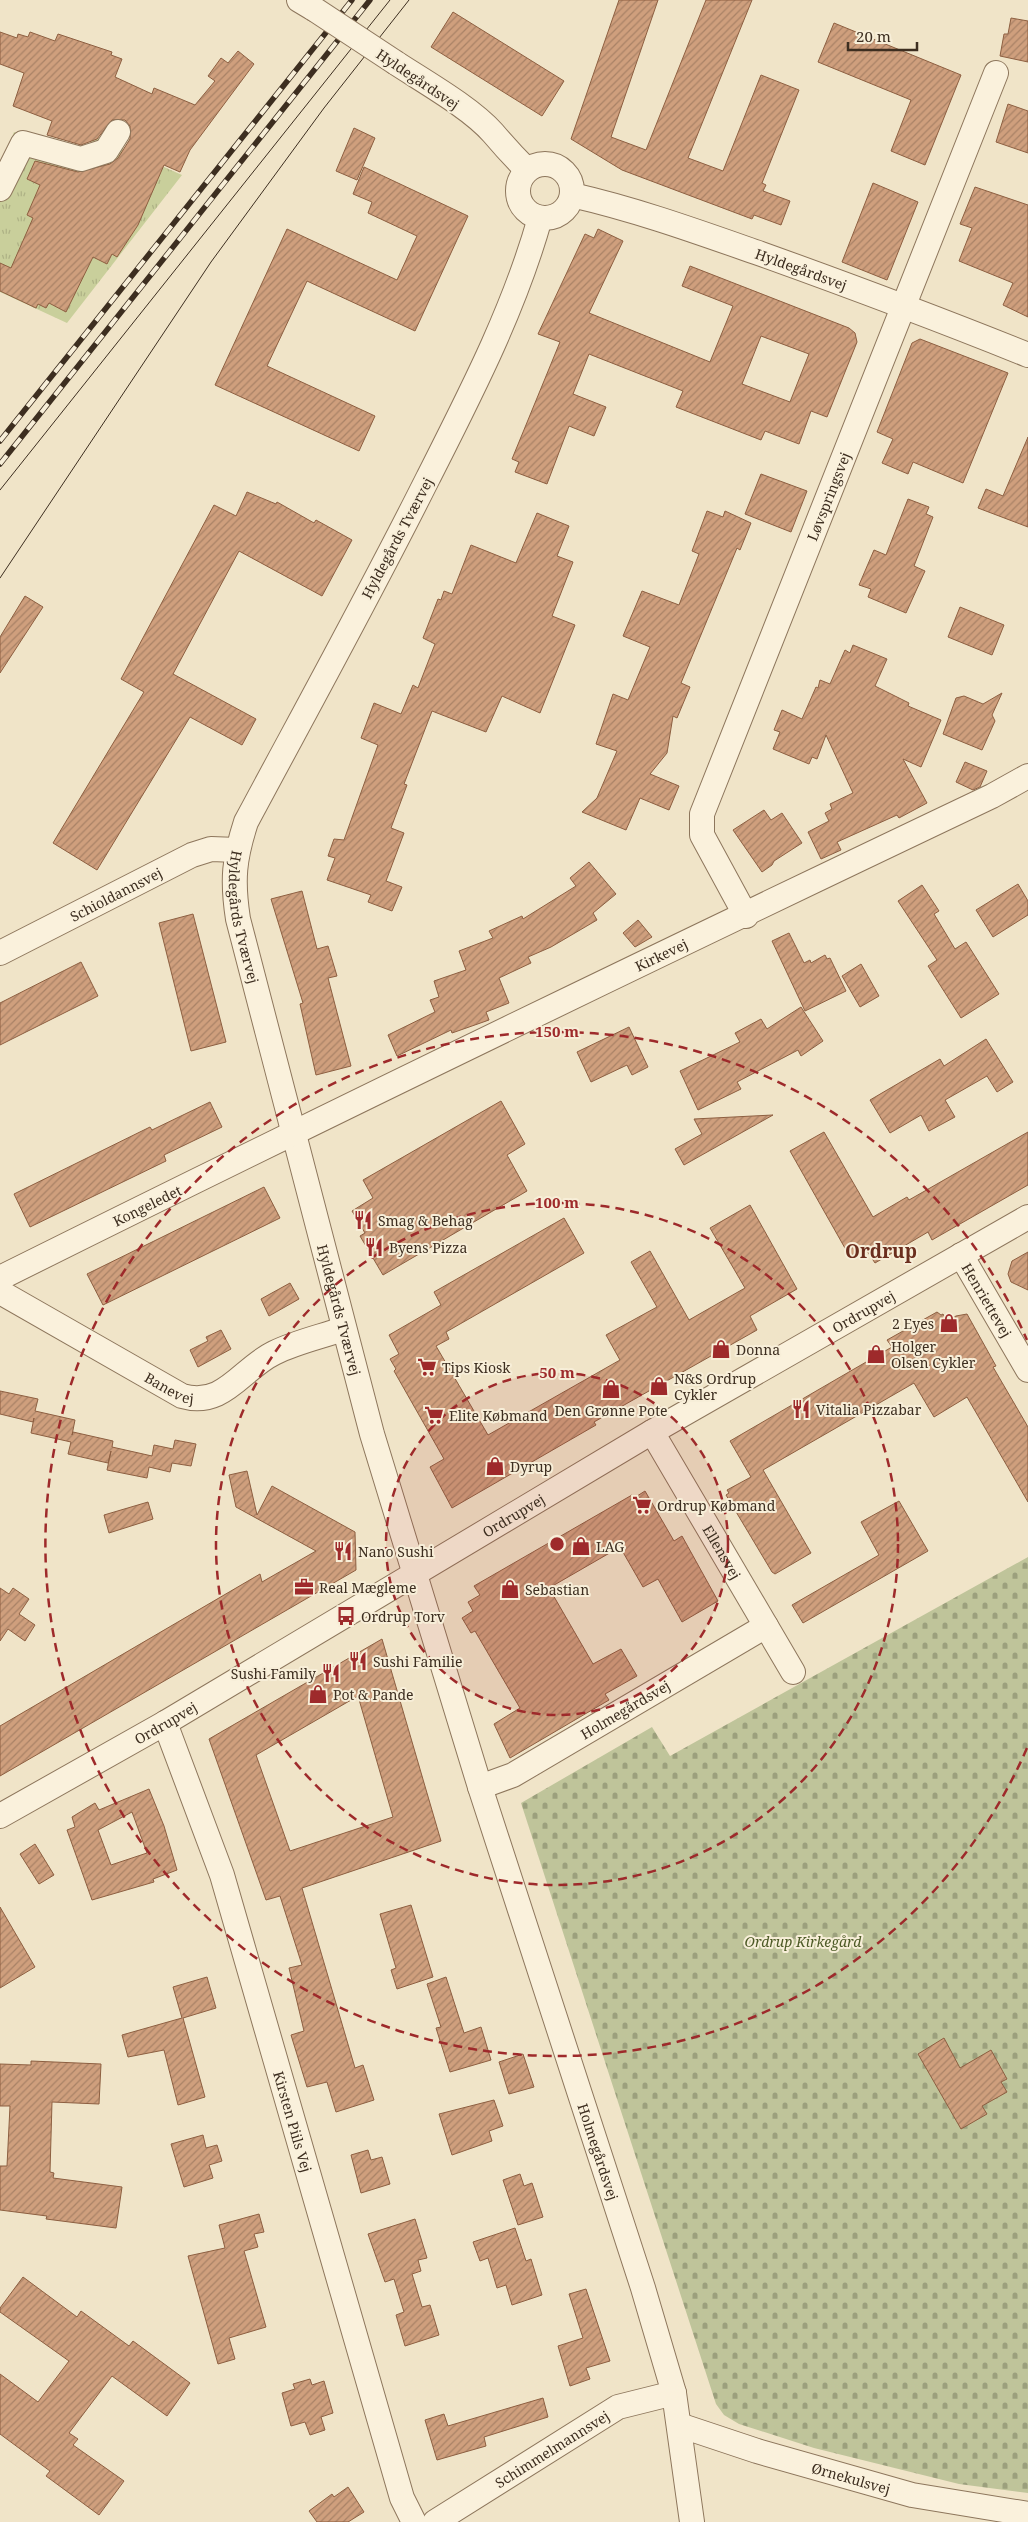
<svg xmlns="http://www.w3.org/2000/svg" width="1028" height="2522" font-family="'Noto Serif',serif">
  <style>
    .grass { fill: url(#grass-tufts) }
    .cemetery { fill: url(#cemetery-stones) }
    .building { fill: url(#building-hatch); stroke: #8d5f41; fill-rule: evenodd }
    .lines { fill: none; stroke-linecap: round; stroke-linejoin: round }
    .minor-casing { stroke: #8d765c; stroke-width: 26 }
    .minor { stroke: #faf1dc; stroke-width: 24 }
    .tram { stroke: #3d2e20; stroke-width: 1 }
    .rail-casing { stroke: #3d2e20; stroke-width: 5.5 }
    .rail { stroke: #f7eed8; stroke-width: 4; stroke-dasharray: 11; stroke-linecap: butt }
    .minor-bridge-casing { stroke: #8d765c; stroke-width: 26; stroke-linecap: butt }
    .minor-bridge { stroke: #faf1dc; stroke-width: 24 }
    .ring { fill: none; stroke: #9e2a2b; stroke-width: 2.5; stroke-dasharray: 9 6 }
    .labels { text-anchor: middle; dominant-baseline: central; stroke-width: 4; stroke-linejoin: round; paint-order: stroke }
    .street-label { font-size: 14px; fill: #3d2e20; stroke: #f7eed8 }
    .poi-label { font-size: 14px; fill: #3d2e20; stroke: #f7eed8; text-anchor: start }
    .park-label { font-size: 14px; font-style: italic; fill: #4d5a26; stroke: #f7eed8 }
    .district-label { font-size: 19px; font-weight: bold; fill: #6b2e1e; stroke: #f7eed8 }
    .centre { fill: #9e2a2b; stroke: #f7eed8; stroke-width: 2.5 }
    .ring-label { font-size: 15px; text-anchor: middle; font-weight: bold; fill: #9e2a2b; stroke: #f7eed8; stroke-width: 4; stroke-linejoin: round; paint-order: stroke }
  </style>
  <defs>
    <pattern id="grass-tufts" width="24" height="20" patternUnits="userSpaceOnUse" patternTransform="scale(1.25)"><rect width="24" height="20" fill="#c9cf9b"/><path d="M3 7l-1-3M5 7V3M7 7l1-3M15 17l-1-3M17 17v-4M19 17l1-3" fill="none" stroke="#aeb285"/></pattern>
    <pattern id="cemetery-stones" width="16" height="16" patternUnits="userSpaceOnUse" patternTransform="scale(1.25)"><rect width="16" height="16" fill="#bfc49a"/><path d="M2 7V4a2 2 0 0 1 4 0v3zM10 15v-3a2 2 0 0 1 4 0v3z" fill="#9ca07d"/></pattern>
    <pattern id="building-hatch" width="6" height="6" patternUnits="userSpaceOnUse" patternTransform="scale(1.25)"><rect width="6" height="6" fill="#cf9f7d"/><path d="M-1 1l2-2M0 6l6-6M5 7l2-2" fill="none" stroke="#a98266"/></pattern>
  </defs>
  <rect width="100%" height="100%" fill="#f0e4c8"/>
  <!-- grass -->
  <polygon class="grass" points="14,132 84,157 94,136 182,175 67,323 0,292 0,166"/>
  <!-- cemetery -->
  <polygon class="cemetery" points="1028,1557 1028,2493 959,2484 814,2448 739,2424 724,2415 716,2404 521,1803 652,1727 670,1756"/>
  <!-- building -->
  <g class="building">
    <polygon points="619,0 658,0 611,137 646,150 706,0 752,0 688,158 723,171 761,75 799,90 762,183 766,185 763,191 790,201 781,225 754,215 752,219 622,170 571,139"/>
    <polygon points="453,12 564,81 542,116 431,47"/>
    <polygon points="1011,18 1028,21 1028,62 1000,56 1004,34 1008,34"/>
    <polygon points="834,23 961,75 925,165 891,151 911,100 818,62"/>
    <polygon points="0,32 17,38 18,34 28,37 30,32 55,41 58,34 112,52 111,55 122,59 115,77 152,94 154,88 195,105 215,81 208,76 221,58 228,63 238,51 254,64 190,150 180,172 164,165 138,225 117,257 112,254 107,264 93,257 66,312 49,303 46,308 38,304 36,308 0,291 0,263 11,268 33,218 27,215 40,185 27,179 35,161 78,172 110,164 118,158 130,139 130,126 125,120 112,120 97,139 81,145 47,135 52,121 13,106 24,73 0,64"/>
    <polygon points="1008,104 1028,111 1028,153 996,142"/>
    <polygon points="354,128 375,138 357,180 336,171"/>
    <polygon points="364,167 468,216 415,331 307,281 267,366 375,416 359,451 215,385 287,229 397,280 417,236 368,213 372,202 353,194"/>
    <polygon points="873,183 918,202 887,280 842,262"/>
    <polygon points="975,187 1028,205 1028,317 1003,305 1013,283 959,261 972,228 960,224"/>
    <path d="M598 229 623 241 589 313 710 362 733 306 682 286 690 266 849 328 855 333 857 342 827 417 811 411 799 444 765 431 761 440 676 407 683 391 589 354 573 394 606 407 594 436 569 426 547 484 515 472 519 462 512 459 560 342 538 334 585 234 594 238ZM761 336 809 354 790 402 742 384Z"/>
    <polygon points="920,339 1008,373 963,483 913,462 908,474 882,463 893,439 877,432 912,343"/>
    <polygon points="1028,437 1028,527 978,508 986,489 1003,496"/>
    <polygon points="761,474 807,491 791,532 745,514"/>
    <polygon points="247,492 276,504 277,502 314,523 316,520 352,540 322,596 239,551 173,674 256,719 242,745 190,717 97,870 53,843 144,692 121,679 214,505 236,516"/>
    <polygon points="908,499 929,507 926,514 933,517 914,566 925,571 906,613 868,597 871,589 859,585 874,550 886,555"/>
    <polygon points="707,511 723,517 725,511 751,523 740,550 737,548 681,683 690,687 677,718 673,716 667,753 650,774 679,786 669,810 640,798 626,830 582,812 597,798 617,751 596,744 613,694 628,700 650,647 623,636 642,591 679,605 699,554 692,551"/>
    <polygon points="537,513 569,526 557,556 573,562 552,616 575,625 540,713 502,696 486,732 432,711 404,784 407,785 391,828 404,833 386,881 402,887 392,911 368,902 371,895 327,880 335,858 328,856 334,839 344,840 378,745 361,738 374,703 401,714 413,685 418,688 435,644 423,638 438,599 441,600 444,591 452,594 471,545 516,563"/>
    <polygon points="25,596 43,607 0,673 0,637"/>
    <polygon points="960,607 1004,625 992,655 948,637"/>
    <polygon points="853,645 887,659 875,686 909,703 908,706 941,720 921,767 903,759 927,803 899,818 897,815 837,842 841,850 821,859 808,832 829,821 825,813 832,809 830,804 853,793 826,735 817,759 812,757 809,764 773,749 780,732 774,730 782,710 802,719 816,687 818,688 820,680 830,684 845,650 850,653"/>
    <polygon points="1002,693 992,715 995,721 982,750 943,734 956,698 964,696 983,704"/>
    <polygon points="965,762 987,771 980,787 973,790 956,782"/>
    <polygon points="764,810 771,820 782,813 802,843 774,861 772,865 762,872 733,830"/>
    <polygon points="589,862 616,894 593,913 597,920 551,947 528,957 531,963 499,978 509,1003 486,1012 489,1020 452,1033 451,1030 397,1056 388,1035 435,1012 430,1000 439,997 434,981 466,970 459,951 493,938 489,931 522,916 523,919 576,886 570,878"/>
    <polygon points="1018,884 1028,901 1028,915 993,937 976,910"/>
    <polygon points="922,885 939,911 934,914 955,949 966,942 999,994 961,1018 928,966 937,960 898,901"/>
    <polygon points="302,891 317,949 328,946 337,976 328,978 351,1066 316,1075 300,1004 303,1003 271,899"/>
    <polygon points="193,914 226,1042 191,1051 159,923"/>
    <polygon points="638,920 652,937 635,947 623,933"/>
    <polygon points="789,933 804,963 810,960 811,963 825,955 827,959 830,958 846,991 805,1011 772,941"/>
    <polygon points="81,962 98,996 0,1045 0,1003"/>
    <polygon points="861,964 879,996 860,1007 842,976"/>
    <polygon points="801,1007 823,1041 801,1056 798,1050 737,1082 741,1089 698,1110 680,1071 740,1042 735,1033 761,1019 767,1029"/>
    <polygon points="629,1027 648,1067 632,1075 627,1065 591,1082 577,1052"/>
    <polygon points="986,1039 1013,1082 997,1092 987,1076 945,1100 955,1117 929,1131 921,1115 890,1133 870,1100 940,1059 944,1066"/>
    <polygon points="501,1101 525,1144 507,1155 527,1191 383,1275 360,1236 365,1233 352,1211 373,1198 363,1180"/>
    <polygon points="210,1102 222,1127 164,1155 166,1161 30,1227 14,1194 150,1127 152,1130"/>
    <polygon points="773,1115 684,1165 675,1149 702,1134 694,1119"/>
    <polygon points="824,1132 873,1217 907,1197 909,1200 1028,1132 1028,1185 932,1240 928,1232 875,1263 865,1248 850,1257 790,1151"/>
    <polygon points="264,1187 280,1218 103,1305 87,1274"/>
    <polygon points="750,1205 797,1289 750,1316 757,1330 594,1422 596,1425 452,1508 430,1467 444,1459 394,1371 396,1369 390,1359 399,1354 389,1335 441,1305 434,1292 564,1218 584,1253 446,1332 449,1339 436,1346 488,1435 620,1360 606,1335 657,1307 631,1262 650,1251 689,1320 745,1288 710,1228"/>
    <polygon points="1028,1252 1028,1290 1011,1282 1008,1274 1012,1261"/>
    <polygon points="290,1283 299,1299 269,1316 261,1299"/>
    <polygon points="937,1312 941,1315 943,1314 947,1321 956,1316 967,1314 996,1366 993,1367 1028,1427 1028,1502 967,1397 934,1417 914,1383 763,1470 811,1553 775,1574 772,1572 726,1495 729,1493 727,1490 751,1477 730,1441 892,1347 887,1340"/>
    <polygon points="221,1330 231,1349 198,1367 190,1350 208,1341 206,1337"/>
    <polygon points="0,1391 38,1399 35,1411 75,1420 72,1435 73,1432 113,1441 112,1447 152,1456 154,1445 173,1449 175,1440 196,1444 191,1466 172,1463 170,1472 149,1467 147,1478 107,1470 111,1451 108,1463 68,1454 71,1442 31,1433 34,1418 33,1422 0,1414"/>
    <polygon points="247,1471 257,1515 272,1486 355,1532 356,1570 0,1776 0,1726 260,1574 262,1582 316,1551 236,1507 229,1475"/>
    <polygon points="645,1491 674,1541 682,1536 718,1601 682,1622 658,1579 643,1587 620,1547 549,1588 593,1664 621,1649 637,1676 605,1694 609,1700 510,1758 494,1724 520,1708 475,1631 471,1633 462,1618 473,1611 468,1602 480,1595 474,1586 632,1495 634,1498"/>
    <polygon points="899,1501 928,1551 803,1623 792,1605 879,1555 861,1522"/>
    <polygon points="148,1502 153,1519 109,1533 104,1515"/>
    <polygon points="0,1588 9,1594 13,1588 29,1599 19,1614 35,1625 25,1641 8,1629 0,1641"/>
    <path d="M382 1639 441 1841 302 1888 355 2068 363 2065 374 2100 336 2112 327 2082 307 2087 291 2035 304 2031 289 1968 302 1965 280 1896 266 1900 209 1739ZM358 1696 393 1817 290 1851 256 1755Z"/>
    <path d="M149 1789 164 1826 177 1870 153 1879 154 1882 92 1900 67 1830 75 1827 72 1817 95 1803 99 1810ZM132 1812 147 1853 111 1865 98 1830Z"/>
    <polygon points="35,1844 54,1875 39,1884 20,1854"/>
    <polygon points="411,1905 433,1977 397,1989 391,1970 396,1968 380,1914"/>
    <polygon points="0,1907 35,1967 0,1988"/>
    <polygon points="207,1977 216,2008 183,2018 205,2097 178,2105 164,2050 128,2057 122,2035 182,2018 173,1987"/>
    <polygon points="446,1977 464,2033 481,2027 491,2060 450,2072 436,2028 441,2027 427,1984"/>
    <polygon points="944,2038 960,2068 991,2050 1007,2079 1001,2082 1007,2092 982,2106 987,2114 961,2129 918,2054"/>
    <polygon points="523,2054 534,2087 509,2094 499,2062"/>
    <polygon points="31,2061 101,2064 99,2104 52,2102 50,2172 54,2173 53,2178 122,2187 116,2228 46,2219 47,2216 0,2210 0,2166 7,2166 10,2106 0,2106 0,2064 31,2065"/>
    <polygon points="494,2100 503,2126 489,2131 492,2141 452,2155 439,2114"/>
    <polygon points="203,2135 206,2148 217,2145 222,2161 209,2165 213,2178 184,2187 171,2144"/>
    <polygon points="368,2150 371,2160 382,2157 390,2184 361,2193 351,2155"/>
    <polygon points="520,2174 524,2186 532,2183 543,2217 518,2225 503,2180"/>
    <polygon points="259,2214 264,2232 254,2234 258,2247 244,2251 266,2327 229,2338 235,2359 218,2364 188,2256 225,2248 219,2225"/>
    <polygon points="415,2219 427,2258 418,2260 421,2271 412,2274 422,2307 430,2305 439,2335 405,2346 396,2315 404,2312 394,2279 385,2282 368,2234"/>
    <polygon points="515,2228 526,2261 531,2259 542,2295 512,2305 506,2285 497,2288 488,2258 480,2261 473,2242"/>
    <polygon points="23,2277 77,2317 81,2311 129,2346 133,2341 190,2383 167,2416 112,2376 69,2433 78,2439 73,2445 124,2481 99,2515 46,2476 50,2471 0,2434 0,2374 38,2402 69,2361 0,2312 0,2308"/>
    <polygon points="586,2289 610,2361 586,2368 590,2379 570,2386 558,2346 583,2338 569,2294"/>
    <polygon points="310,2379 312,2385 324,2381 333,2413 321,2417 325,2430 310,2435 305,2422 291,2426 282,2393 295,2389 293,2384"/>
    <polygon points="543,2398 548,2417 484,2437 486,2446 437,2460 425,2420 444,2414 448,2426"/>
    <polygon points="348,2487 364,2512 348,2522 317,2522 309,2511 332,2494 334,2497"/>
  </g>
  <g class="lines">
    <!-- minor casing -->
    <g class="minor-casing">
      <g id="minor">
        <polyline points="299,0 314,9"/>
        <path d="M396 63C425 82 471 108 493 133 504 146 515 158 527 170"/>
        <circle cx="545" cy="191" r="27"/>
        <polyline points="0,189 23,143 81,159 106,151 118,132"/>
        <path id="s1" d="M572 195C638 210 701 233 764 255 853 287 941 320 1028 355"/>
        <path id="s2" d="M540 218C514 310 471 393 428 478 370 594 307 708 246 822 234 859 232 880 238 919L372 1434 480 1787 643 2288 674 2393 692 2522"/>
        <path id="s3" d="M746 916 702 835V814L996 73"/>
        <path id="s4" d="M0 953 192 855 211 849 237 850"/>
        <path id="s5" d="M961 1255 1028 1370"/>
        <path id="s6" d="M0 1278C329 1114 660 954 992 796L1028 776"/>
        <path id="s7" d="M0 1292 182 1396C224 1408 241 1369 274 1353 296 1342 320 1337 343 1329"/>
        <path id="s8" d="M652 1432 793 1672"/>
        <path id="s9" d="M165 1723 222 1875 402 2498 414 2522"/>
        <path id="s10" d="M480 1787 513 1775 766 1626"/>
        <path id="s11" d="M0 1816 165 1723 652 1432 1028 1217"/>
        <path id="s12" d="M679 2425 757 2451 912 2495 1028 2514"/>
        <path id="s13" d="M435 2522 618 2407 674 2393"/>
      </g>
    </g>
    <!-- minor -->
    <use href="#minor" class="minor"/>
    <!-- tram -->
    <g class="tram">
      <polyline points="0,490 390,0"/>
      <polyline points="0,578 211,262 324,108 409,0"/>
    </g>
    <!-- rail casing -->
    <g class="rail-casing">
      <g id="rail">
        <polyline points="0,441 352,0"/>
        <polyline points="0,464 370,0"/>
      </g>
    </g>
    <!-- rail -->
    <use href="#rail" class="rail"/>
    <!-- minor-bridge casing -->
    <g class="minor-bridge-casing">
      <polyline id="minor-bridge" points="314,9 396,63"/>
    </g>
    <!-- minor-bridge -->
    <use href="#minor-bridge" class="minor-bridge"/>
  </g>
  <!-- distance rings -->
  <circle cx="557" cy="1544" r="171" fill="#9e2a2b" fill-opacity=".12"/>
  <g class="ring">
    <circle cx="557" cy="1544" r="171"/>
    <circle cx="557" cy="1544" r="341"/>
    <path d="M1027 1748A512 512 0 1 1 1027 1340"/>
  </g>
  <!-- icons -->
  <defs>
    <g id="restaurant-bare" transform="scale(1.5)"><path d="M-5-6h1v4h1v-4h1v4h1v-4h1v5L-1.5 .5V6h-2V.5L-5-1ZM5-6V6H3V1.5H1.5Q1.5-4 5-6Z" fill="#9e2a2b" stroke="#f7eed8" stroke-width="2.5" paint-order="stroke"/></g>
    <g id="shop-bare" transform="scale(1.5)"><path d="M-5-2.5h2.3a2.7 3.5 0 0 1 5.4 0H5L5.5 6h-11ZM-1.5-2.5h3a1.5 2.3 0 0 0-3 0Z" fill="#9e2a2b" stroke="#f7eed8" stroke-width="2.5" paint-order="stroke"/></g>
    <g id="supermarket-bare" transform="scale(1.5)"><path d="M-6-5.5h2.5l.6 2H6L4.5 2H-2.5L-4.4-4H-6ZM-1.5 3.2a1.3 1.3 0 1 0 .1 0ZM3 3.2a1.3 1.3 0 1 0 .1 0Z" fill="#9e2a2b" stroke="#f7eed8" stroke-width="2.5" paint-order="stroke"/></g>
    <g id="office-bare" transform="scale(1.5)"><path d="M-6-3h4V-5.5h4V-3h4V5H-6ZM-1-4.5V-3h2v-1.5ZM-6 0V1H6V0Z" fill="#9e2a2b" stroke="#f7eed8" stroke-width="2.5" paint-order="stroke"/></g>
    <g id="bus-bare" transform="scale(1.5)"><path d="M-5-6H5V4H4V6H2V4H-2V6H-4V4H-5ZM-3.5-4V0h7V-4ZM-3.5 1.2v1.5H-2V1.2ZM2 1.2v1.5H3.5V1.2Z" fill="#9e2a2b" stroke="#f7eed8" stroke-width="2.5" paint-order="stroke"/></g>
  </defs>
  <g fill-rule="evenodd">
    <use href="#restaurant-bare" x="363" y="1220"/>
    <use href="#restaurant-bare" x="374" y="1247"/>
    <use href="#shop-bare" x="949" y="1323"/>
    <use href="#shop-bare" x="721" y="1349"/>
    <use href="#shop-bare" x="876" y="1354"/>
    <use href="#supermarket-bare" x="427" y="1367"/>
    <use href="#shop-bare" x="659" y="1386"/>
    <use href="#shop-bare" x="611" y="1389"/>
    <use href="#restaurant-bare" x="801" y="1409"/>
    <use href="#supermarket-bare" x="434" y="1415"/>
    <use href="#shop-bare" x="495" y="1466"/>
    <use href="#supermarket-bare" x="642" y="1505"/>
    <use href="#shop-bare" x="581" y="1546"/>
    <use href="#restaurant-bare" x="343" y="1551"/>
    <use href="#office-bare" x="304" y="1587"/>
    <use href="#shop-bare" x="510" y="1589"/>
    <use href="#bus-bare" x="346" y="1616"/>
    <use href="#restaurant-bare" x="358" y="1661"/>
    <use href="#restaurant-bare" x="331" y="1673"/>
    <use href="#shop-bare" x="318" y="1694"/>
  </g>
  <g class="labels">
    <!-- street labels -->
    <g class="street-label">
      <text transform="translate(418 79) rotate(34)">Hyldegårdsvej</text>
      <text stroke="none"><textPath href="#s1" startOffset="241">Hyldegårdsvej</textPath></text>
      <text stroke="none"><textPath href="#s3" startOffset="455">Løvspringsvej</textPath></text>
      <text transform="translate(397 538) rotate(-62)">Hyldegårds Tværvej</text>
      <text stroke="none"><textPath href="#s4" startOffset="130">Schioldannsvej</textPath></text>
      <text stroke="none"><textPath href="#s2" startOffset="770">Hyldegårds Tværvej</textPath></text>
      <text stroke="none"><textPath href="#s6" startOffset="736">Kirkevej</textPath></text>
      <text stroke="none"><textPath href="#s6" startOffset="164">Kongeledet</textPath></text>
      <text stroke="none"><textPath href="#s5" startOffset="52">Henriettevej</textPath></text>
      <text stroke="none"><textPath href="#s2" startOffset="1175">Hyldegårds Tværvej</textPath></text>
      <text stroke="none"><textPath href="#s11" startOffset="1000">Ordrupvej</textPath></text>
      <text stroke="none"><textPath href="#s7" startOffset="195">Banevej</textPath></text>
      <text stroke="none"><textPath href="#s11" startOffset="595">Ordrupvej</textPath></text>
      <text stroke="none"><textPath href="#s8" startOffset="139">Ellensvej</textPath></text>
      <text stroke="none"><textPath href="#s10" startOffset="165">Holmegårdsvej</textPath></text>
      <text stroke="none"><textPath href="#s11" startOffset="190">Ordrupvej</textPath></text>
      <text stroke="none"><textPath href="#s9" startOffset="419">Kirsten Piils Vej</textPath></text>
      <text stroke="none"><textPath href="#s2" startOffset="2056">Holmegårdsvej</textPath></text>
      <text stroke="none"><textPath href="#s13" startOffset="138">Schimmelmannsvej</textPath></text>
      <text stroke="none"><textPath href="#s12" startOffset="180">Ørnekulsvej</textPath></text>
    </g>
    <!-- poi labels -->
    <g class="poi-label">
      <text x="378" y="1220">Smag &amp; Behag</text>
      <text x="389" y="1247">Byens Pizza</text>
      <text x="934" y="1323" text-anchor="end">2 Eyes</text>
      <text x="891" y="1346">Holger<tspan x="891" dy="16">Olsen Cykler</tspan></text>
      <text x="736" y="1349">Donna</text>
      <text x="442" y="1367">Tips Kiosk</text>
      <text x="674" y="1378">N&amp;S Ordrup<tspan x="674" dy="16">Cykler</tspan></text>
      <text x="816" y="1409">Vitalia Pizzabar</text>
      <text x="611" y="1410" text-anchor="middle">Den Grønne Pote</text>
      <text x="449" y="1415">Elite Købmand</text>
      <text x="510" y="1466">Dyrup</text>
      <text x="657" y="1505">Ordrup Købmand</text>
      <text x="596" y="1546">LAG</text>
      <text x="358" y="1551">Nano Sushi</text>
      <text x="319" y="1587">Real Mægleme</text>
      <text x="525" y="1589">Sebastian</text>
      <text x="361" y="1616">Ordrup Torv</text>
      <text x="373" y="1661">Sushi Familie</text>
      <text x="316" y="1673" text-anchor="end">Sushi Family</text>
      <text x="333" y="1694">Pot &amp; Pande</text>
    </g>
    <!-- park labels -->
    <g class="park-label">
      <text x="803" y="1941">Ordrup Kirkegård</text>
    </g>
    <!-- district labels -->
    <g class="district-label">
      <text x="881" y="1251">Ordrup</text>
    </g>
  </g>
  <circle cx="557" cy="1544" r="8" class="centre"/>
  <g class="ring-label">
    <text x="557" y="1037">150 m</text>
    <text x="557" y="1208">100 m</text>
    <text x="557" y="1378">50 m</text>
  </g>
  <!-- scale -->
  <path d="M848 42v8h69v-8" fill="none" stroke="#3d2e20" stroke-width="2.5"/>
  <text x="856" y="42" font-size="15" fill="#3d2e20" stroke="#f7eed8" stroke-width="4" paint-order="stroke">20 m</text>
</svg>
